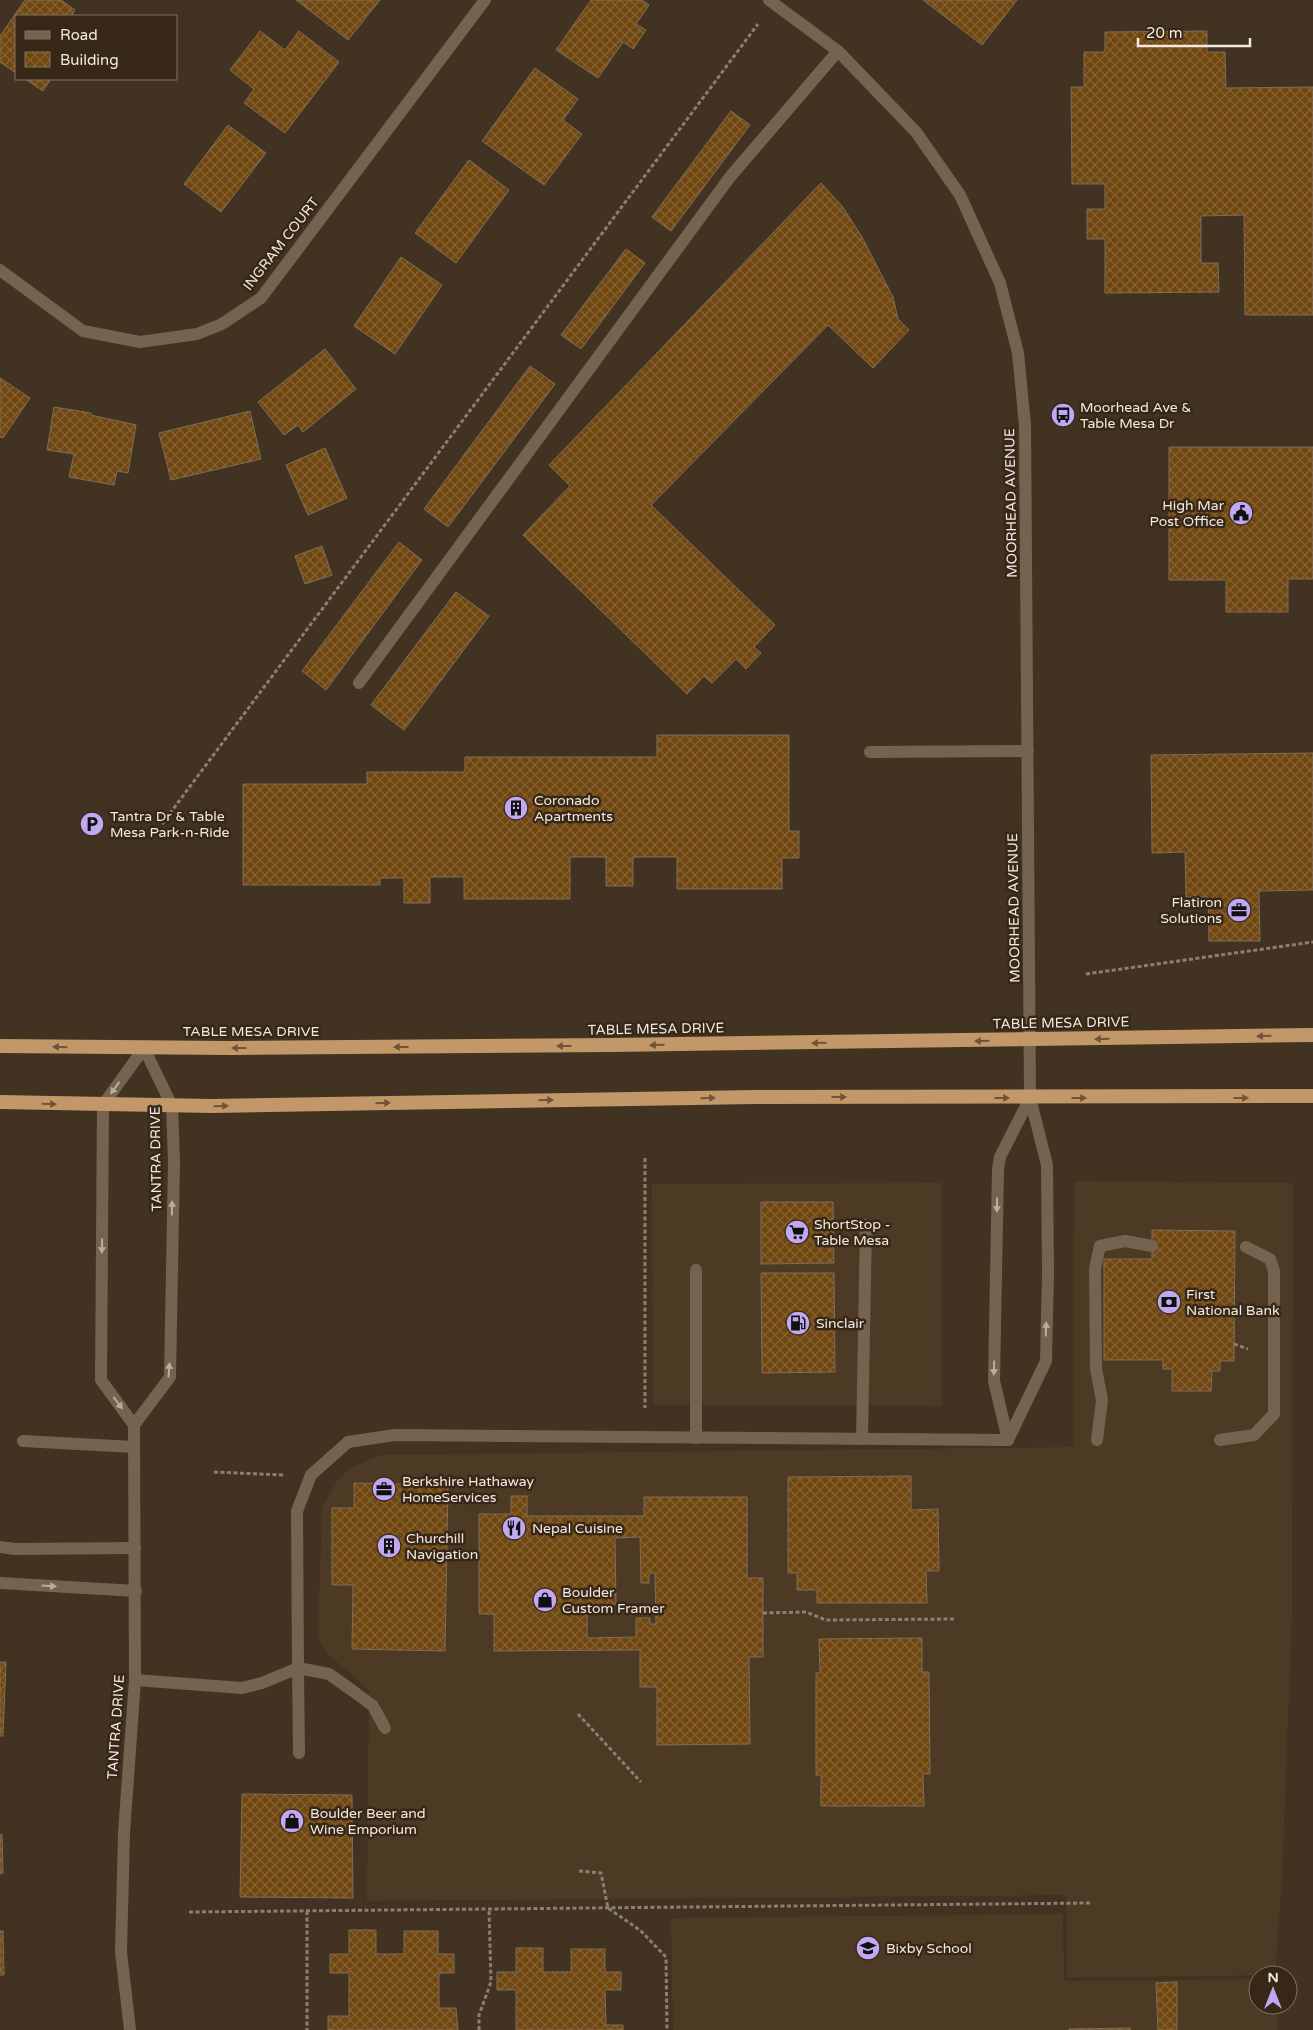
<svg xmlns="http://www.w3.org/2000/svg" width="1313" height="2030" font-family="'Varela Round',sans-serif">
  <style>
    .built { fill: #4d3a24 }
    .building { fill: url(#building-cross-hatch); stroke: #7e6d5b; fill-rule: evenodd }
    .lines { fill: none; stroke-linecap: round; stroke-linejoin: round }
    .path { stroke: #8c7f71; stroke-width: 3; stroke-dasharray: 4 2.5; stroke-linecap: butt }
    .service { stroke: #76634f; stroke-width: 12 }
    .minor { stroke: #76634f; stroke-width: 12 }
    .tertiary { stroke: #76634f; stroke-width: 12 }
    .trunk { stroke: #c29869; stroke-width: 14 }
    .oneway { fill: #6e5438 }
    .oneway2 { fill: #bbad9e }
    .labels { text-anchor: middle; dominant-baseline: central; stroke-width: 5; stroke-linejoin: round; paint-order: stroke }
    .street-label { font-size: 14px; fill: #f3e9df; stroke: #362717 }
    .poi-label { font-size: 14px; fill: #f3e9df; stroke: #362717; text-anchor: start }
  </style>
  <defs>
    <pattern id="building-cross-hatch" width="8" height="8" patternUnits="userSpaceOnUse" patternTransform="scale(1.25)"><rect width="8" height="8" fill="#704710"/><path d="M0 0l8 8M0 8l8-8" fill="none" stroke="#856232"/></pattern>
  </defs>
  <rect width="100%" height="100%" fill="#413221"/>
  <!-- built -->
  <g class="built">
    <polygon points="1074,1181 1293,1183 1292,1615 1282,1877 1275,1975 1067,1978 1067,1895 367,1901 369,1690 329,1655 318,1639 322,1506 340,1477 352,1467 381,1455 1073,1447"/>
    <polygon points="942,1183 942,1406 653,1405 652,1184"/>
    <polygon points="1063,1914 1064,1981 1258,1979 1258,2005 1277,2005 1278,2030 673,2030 671,1918"/>
  </g>
  <!-- building -->
  <g class="building">
    <polygon points="25,0 61,0 75,10 71,16 16,16 16,73 0,62 0,36"/>
    <polygon points="296,0 380,0 348,40"/>
    <polygon points="591,0 642,0 649,5 636,24 646,30 633,49 623,42 598,78 556,50"/>
    <polygon points="923,0 1017,0 982,45"/>
    <polygon points="260,31 285,50 299,31 339,62 285,133 244,103 254,89 230,70"/>
    <polygon points="1207,31 1207,52 1225,52 1226,88 1313,87 1313,315 1245,315 1244,215 1201,216 1201,263 1218,263 1219,292 1105,293 1105,239 1087,239 1087,209 1105,209 1105,184 1072,184 1071,87 1084,87 1084,52 1105,52 1105,32"/>
    <polygon points="535,68 578,99 563,120 582,134 544,185 482,141"/>
    <polygon points="25,79 51,79 43,91"/>
    <polygon points="731,111 750,125 671,231 652,217"/>
    <polygon points="228,125 266,153 221,212 184,184"/>
    <polygon points="469,160 509,190 456,263 415,233"/>
    <polygon points="821,183 842,206 862,237 893,297 898,319 909,330 873,368 828,325 651,505 775,625 754,647 761,653 746,669 736,659 712,683 704,676 687,694 523,535 570,486 549,465"/>
    <polygon points="626,249 645,263 581,349 561,335"/>
    <polygon points="401,257 442,285 395,354 354,326"/>
    <polygon points="325,349 356,389 303,432 298,425 284,435 258,402"/>
    <polygon points="530,366 555,384 448,527 424,509"/>
    <polygon points="0,378 30,398 3,438 0,437"/>
    <polygon points="54,407 91,413 91,415 136,425 128,473 117,471 114,485 69,477 74,454 47,450"/>
    <polygon points="250,411 261,459 171,480 159,433"/>
    <polygon points="1169,447 1313,447 1313,579 1288,579 1288,612 1226,612 1226,580 1169,580"/>
    <polygon points="325,448 347,498 308,515 286,465"/>
    <polygon points="399,542 422,560 326,690 302,671"/>
    <polygon points="322,546 332,575 305,584 295,556"/>
    <polygon points="456,592 489,616 404,730 371,705"/>
    <polygon points="657,735 789,735 789,831 799,831 799,858 782,858 782,889 677,889 677,857 633,857 633,886 606,886 606,857 570,857 570,899 464,899 464,877 430,877 430,903 404,903 404,878 380,878 380,885 243,885 243,784 367,784 367,772 465,772 465,757 657,757"/>
    <polygon points="1313,753 1313,890 1259,891 1260,941 1209,941 1208,897 1186,897 1185,852 1152,853 1151,755"/>
    <polygon points="761,1202 833,1202 834,1263 761,1264"/>
    <polygon points="1152,1230 1235,1231 1234,1361 1220,1361 1220,1371 1212,1371 1211,1391 1172,1391 1172,1369 1163,1369 1163,1360 1104,1360 1104,1259 1152,1259"/>
    <polygon points="761,1273 834,1273 835,1372 762,1373"/>
    <polygon points="911,1476 911,1510 938,1509 939,1571 926,1571 927,1603 817,1603 817,1590 797,1590 797,1573 788,1573 788,1477"/>
    <polygon points="354,1483 448,1485 445,1651 352,1649 353,1585 332,1585 332,1508 354,1508"/>
    <path d="M511 1496H527V1516H644V1497H747V1578H763V1657H749L750 1744 657 1745V1687H640V1650L494 1651V1614H479V1514H511ZM640 1537 641 1583H649V1573H655L656 1624H650V1618H636V1637L587 1638V1605L616 1604 615 1538Z"/>
    <polygon points="922,1638 922,1672 929,1672 930,1774 923,1774 924,1806 821,1806 821,1775 816,1775 816,1673 820,1673 819,1639"/>
    <polygon points="0,1662 6,1662 3,1736 0,1736"/>
    <polygon points="242,1794 352,1795 353,1898 240,1897"/>
    <polygon points="2,1834 3,1873 0,1874 0,1835"/>
    <polygon points="349,1930 376,1930 376,1954 404,1954 404,1931 438,1931 438,1954 454,1954 454,1973 439,1973 439,2008 456,2008 458,2030 328,2030 328,2016 349,2016 349,1973 330,1973 330,1954 349,1954"/>
    <polygon points="0,1931 3,1931 4,1975 0,1975"/>
    <polygon points="516,1948 543,1948 543,1972 571,1972 571,1949 605,1949 605,1972 621,1972 621,1990 605,1990 606,2025 623,2025 623,2030 516,2030 516,1990 497,1990 497,1972 516,1972"/>
    <polygon points="1177,1982 1177,2030 1158,2030 1156,1983"/>
    <polygon points="1130,2028 1130,2030 1069,2030 1069,2029"/>
  </g>
  <g class="lines">
    <!-- path -->
    <g class="path">
      <polyline points="162,824 758,24"/>
      <polyline points="1086,974 1313,942"/>
      <polyline points="645,1158 645,1408"/>
      <polyline points="1234,1344 1248,1349"/>
      <polyline points="214,1472 283,1475"/>
      <polyline points="763,1613 806,1612 826,1620 956,1619"/>
      <polyline points="578,1714 641,1782"/>
      <polyline points="579,1871 601,1873 608,1908 641,1931 666,1957 667,2030"/>
      <polyline points="307,1911 307,2030"/>
      <polyline points="189,1912 1091,1903"/>
      <polyline points="479,2030 479,2015 491,1982 489,1909"/>
    </g>
    <!-- service -->
    <g class="service">
      <polyline points="359,683 730,177 838,51"/>
      <polyline points="870,752 1028,751"/>
      <polyline points="696,1270 696,1438"/>
      <polyline points="862,1439 866,1225"/>
      <polyline points="1008,1440 1046,1361 1048,1273 1047,1165 1030,1098"/>
      <polyline points="1008,1440 994,1381 998,1169 1000,1157 1030,1098"/>
      <polyline points="1097,1440 1102,1400 1096,1369 1095,1268 1100,1246 1125,1241 1152,1246"/>
      <polyline points="1220,1440 1254,1435 1274,1414 1274,1271 1270,1259 1246,1247"/>
      <polyline points="23,1441 134,1447"/>
      <polyline points="0,1547 14,1549 135,1548"/>
      <polyline points="0,1583 136,1591"/>
      <polyline points="135,1680 242,1688 262,1683 298,1668 297,1511 311,1475 348,1442 395,1435 1008,1440"/>
      <polyline points="299,1753 298,1668 329,1674 353,1691 373,1706 385,1728"/>
    </g>
    <!-- minor -->
    <g class="minor">
      <polyline points="0,270 83,331 140,342 197,334 222,324 261,298 485,0"/>
      <polyline points="130,2030 121,1952 124,1833 135,1680 134,1425 170,1377 174,1162 172,1106 144,1048 103,1105 101,1380 134,1425"/>
    </g>
    <!-- tertiary -->
    <polyline class="tertiary" points="769,0 838,51 916,132 960,195 1000,283 1018,353 1025,425 1030,1098"/>
    <!-- trunk -->
    <g class="trunk">
      <polyline points="0,1046 230,1048 612,1045 1313,1035"/>
      <polyline points="0,1102 212,1106 755,1097 1313,1096"/>
    </g>
  </g>
  <!-- one-way arrows -->
  <defs><path id="oneway-solid" d="M-6-.8H1V-3.2L6.5 0L1 3.2V.8H-6Z" transform="scale(1.25)"/></defs>
  <g class="oneway">
    <use href="#oneway-solid" transform="translate(1264 1036) rotate(179)"/>
    <use href="#oneway-solid" transform="translate(1102 1039) rotate(179)"/>
    <use href="#oneway-solid" transform="translate(982 1041) rotate(179)"/>
    <use href="#oneway-solid" transform="translate(819 1043) rotate(179)"/>
    <use href="#oneway-solid" transform="translate(657 1045) rotate(179)"/>
    <use href="#oneway-solid" transform="translate(564 1046) rotate(180)"/>
    <use href="#oneway-solid" transform="translate(60 1047) rotate(-179)"/>
    <use href="#oneway-solid" transform="translate(401 1047) rotate(180)"/>
    <use href="#oneway-solid" transform="translate(239 1048) rotate(180)"/>
    <use href="#oneway-solid" transform="translate(839 1097)"/>
    <use href="#oneway-solid" transform="translate(708 1098) rotate(-1)"/>
    <use href="#oneway-solid" transform="translate(1002 1098)"/>
    <use href="#oneway-solid" transform="translate(1079 1098)"/>
    <use href="#oneway-solid" transform="translate(1241 1098)"/>
    <use href="#oneway-solid" transform="translate(546 1100) rotate(-1)"/>
    <use href="#oneway-solid" transform="translate(383 1103) rotate(-1)"/>
    <use href="#oneway-solid" transform="translate(49 1104) rotate(1)"/>
    <use href="#oneway-solid" transform="translate(221 1106) rotate(-1)"/>
  </g>
  <g class="oneway2">
    <use href="#oneway-solid" transform="translate(115 1088) rotate(126)"/>
    <use href="#oneway-solid" transform="translate(997 1205) rotate(91)"/>
    <use href="#oneway-solid" transform="translate(172 1208) rotate(-89)"/>
    <use href="#oneway-solid" transform="translate(102 1246) rotate(91)"/>
    <use href="#oneway-solid" transform="translate(1046 1329) rotate(-88)"/>
    <use href="#oneway-solid" transform="translate(994 1368) rotate(91)"/>
    <use href="#oneway-solid" transform="translate(169 1370) rotate(-86)"/>
    <use href="#oneway-solid" transform="translate(118 1403) rotate(53)"/>
    <use href="#oneway-solid" transform="translate(49 1586) rotate(3)"/>
  </g>
  <!-- icons -->
  <defs>
    <g id="bus-disc" transform="scale(1.25)"><circle r="9.5" fill="#c1a8f3" stroke="#362717"/><path d="M-5-6H5V4H4V6H2V4H-2V6H-4V4H-5ZM-3.5-4V0h7V-4ZM-3.5 1.2v1.5H-2V1.2ZM2 1.2v1.5H3.5V1.2Z" fill="#111"/></g>
    <g id="civic-disc" transform="scale(1.25)"><circle r="9.5" fill="#c1a8f3" stroke="#362717"/><path d="M-.6-6.5H3V-4.5H.6V-3L4-1V1h2V6H-6V1h2V-1L-.6-3ZM-1.2 2.5V6h2.4V2.5Z" fill="#111"/></g>
    <g id="building-disc" transform="scale(1.25)"><circle r="9.5" fill="#c1a8f3" stroke="#362717"/><path d="M-4-6H4V6H1V3H-1V6H-4ZM-2.5-4.3h1.7v1.8h-1.7ZM.8-4.3h1.7v1.8H.8ZM-2.5-1h1.7V.8h-1.7ZM.8-1h1.7V.8H.8Z" fill="#111"/></g>
    <g id="parking-disc" transform="scale(1.25)"><circle r="9.5" fill="#c1a8f3" stroke="#362717"/><path d="M-3.5-5.5H1a3.5 3.5 0 0 1 0 7H-1V5.5H-3.5ZM-1-3.4V-.6H.8a1.4 1.4 0 0 0 0-2.8Z" fill="#111"/></g>
    <g id="office-disc" transform="scale(1.25)"><circle r="9.5" fill="#c1a8f3" stroke="#362717"/><path d="M-6-3h4V-5.5h4V-3h4V5H-6ZM-1-4.5V-3h2v-1.5ZM-6 0V1H6V0Z" fill="#111"/></g>
    <g id="supermarket-disc" transform="scale(1.25)"><circle r="9.5" fill="#c1a8f3" stroke="#362717"/><path d="M-6-5.5h2.5l.6 2H6L4.5 2H-2.5L-4.4-4H-6ZM-1.5 3.2a1.3 1.3 0 1 0 .1 0ZM3 3.2a1.3 1.3 0 1 0 .1 0Z" fill="#111"/></g>
    <g id="bank-disc" transform="scale(1.25)"><circle r="9.5" fill="#c1a8f3" stroke="#362717"/><path d="M-6-4H6V4H-6ZM0-2.3a2.3 2.3 0 1 0 0 4.6a2.3 2.3 0 1 0 0-4.6Z" fill="#111"/></g>
    <g id="fuel-disc" transform="scale(1.25)"><circle r="9.5" fill="#c1a8f3" stroke="#362717"/><path d="M-5.5-6h7V0h2V4h1.3V-2.5L3-4.5l.8-.8L6-3V5H2.5V1h-1V6h-7ZM-4.2-4.7v3.2H.2V-4.7Z" fill="#111"/></g>
    <g id="restaurant-disc" transform="scale(1.25)"><circle r="9.5" fill="#c1a8f3" stroke="#362717"/><path d="M-5-6h1v4h1v-4h1v4h1v-4h1v5L-1.5 .5V6h-2V.5L-5-1ZM5-6V6H3V1.5H1.5Q1.5-4 5-6Z" fill="#111"/></g>
    <g id="shop-disc" transform="scale(1.25)"><circle r="9.5" fill="#c1a8f3" stroke="#362717"/><path d="M-5-2.5h2.3a2.7 3.5 0 0 1 5.4 0H5L5.5 6h-11ZM-1.5-2.5h3a1.5 2.3 0 0 0-3 0Z" fill="#111"/></g>
    <g id="school-disc" transform="scale(1.25)"><circle r="9.5" fill="#c1a8f3" stroke="#362717"/><path d="M0-5L7-2L0 1L-7-2ZM-4 1L0 2.5L4 1V4Q0 6-4 4Z" fill="#111"/></g>
  </defs>
  <g fill-rule="evenodd">
    <use href="#bus-disc" x="1063" y="415"/>
    <use href="#civic-disc" x="1241" y="513"/>
    <use href="#building-disc" x="516" y="808"/>
    <use href="#parking-disc" x="92" y="824"/>
    <use href="#office-disc" x="1239" y="910"/>
    <use href="#supermarket-disc" x="797" y="1232"/>
    <use href="#bank-disc" x="1169" y="1302"/>
    <use href="#fuel-disc" x="798" y="1323"/>
    <use href="#office-disc" x="384" y="1489"/>
    <use href="#restaurant-disc" x="514" y="1528"/>
    <use href="#building-disc" x="389" y="1546"/>
    <use href="#shop-disc" x="545" y="1600"/>
    <use href="#shop-disc" x="292" y="1821"/>
    <use href="#school-disc" x="868" y="1948"/>
  </g>
  <g class="labels">
    <!-- street labels -->
    <g class="street-label">
      <text transform="translate(281 244) rotate(-52)">INGRAM COURT</text>
      <text transform="translate(1011 503) rotate(-91)">MOORHEAD AVENUE</text>
      <text transform="translate(1014 908) rotate(-91)">MOORHEAD AVENUE</text>
      <text transform="translate(1061 1023) rotate(-1)">TABLE MESA DRIVE</text>
      <text transform="translate(656 1029) rotate(-1)">TABLE MESA DRIVE</text>
      <text x="251" y="1031">TABLE MESA DRIVE</text>
      <text transform="translate(156 1159) rotate(-91)">TANTRA DRIVE</text>
      <text transform="translate(116 1727) rotate(-86)">TANTRA DRIVE</text>
    </g>
    <!-- poi labels -->
    <g class="poi-label">
      <text x="1080" y="407">Moorhead Ave &amp;<tspan x="1080" dy="16">Table Mesa Dr</tspan></text>
      <text x="1224" y="505" text-anchor="end">High Mar<tspan x="1224" dy="16">Post Office</tspan></text>
      <text x="534" y="800">Coronado<tspan x="534" dy="16">Apartments</tspan></text>
      <text x="110" y="816">Tantra Dr &amp; Table<tspan x="110" dy="16">Mesa Park-n-Ride</tspan></text>
      <text x="1222" y="902" text-anchor="end">Flatiron<tspan x="1222" dy="16">Solutions</tspan></text>
      <text x="814" y="1224">ShortStop -<tspan x="814" dy="16">Table Mesa</tspan></text>
      <text x="1186" y="1294">First<tspan x="1186" dy="16">National Bank</tspan></text>
      <text x="816" y="1323">Sinclair</text>
      <text x="402" y="1481">Berkshire Hathaway<tspan x="402" dy="16">HomeServices</tspan></text>
      <text x="532" y="1528">Nepal Cuisine</text>
      <text x="406" y="1538">Churchill<tspan x="406" dy="16">Navigation</tspan></text>
      <text x="562" y="1592">Boulder<tspan x="562" dy="16">Custom Framer</tspan></text>
      <text x="310" y="1813">Boulder Beer and<tspan x="310" dy="16">Wine Emporium</tspan></text>
      <text x="886" y="1948">Bixby School</text>
    </g>
  </g>
  <!-- legend -->
  <rect x="15" y="15" width="162" height="65" fill="#362717" stroke="#827567"/>
  <rect x="25" y="31" width="25" height="8" fill="#76634f" stroke="#827567"/>
  <text x="60" y="40" font-size="15" fill="#f3e9df">Road</text>
  <rect x="25" y="52" width="25" height="15" fill="url(#building-cross-hatch)" stroke="#827567"/>
  <text x="60" y="65" font-size="15" fill="#f3e9df">Building</text>
  <!-- north arrow -->
  <g transform="translate(1273 1990)"><circle r="24" fill="#362717" stroke="#827567"/>
  <path d="M0-4L9 19L0 12L-9 19Z" fill="#c1a8f3"/>
  <text y="-8" font-size="14" font-weight="bold" text-anchor="middle" fill="#f3e9df">N</text>
  </g>
  <!-- scale -->
  <path d="M1138 38v8h112v-8" fill="none" stroke="#f3e9df" stroke-width="2.5"/>
  <text x="1146" y="38" font-size="15" fill="#f3e9df" stroke="#362717" stroke-width="4" paint-order="stroke">20 m</text>
</svg>
